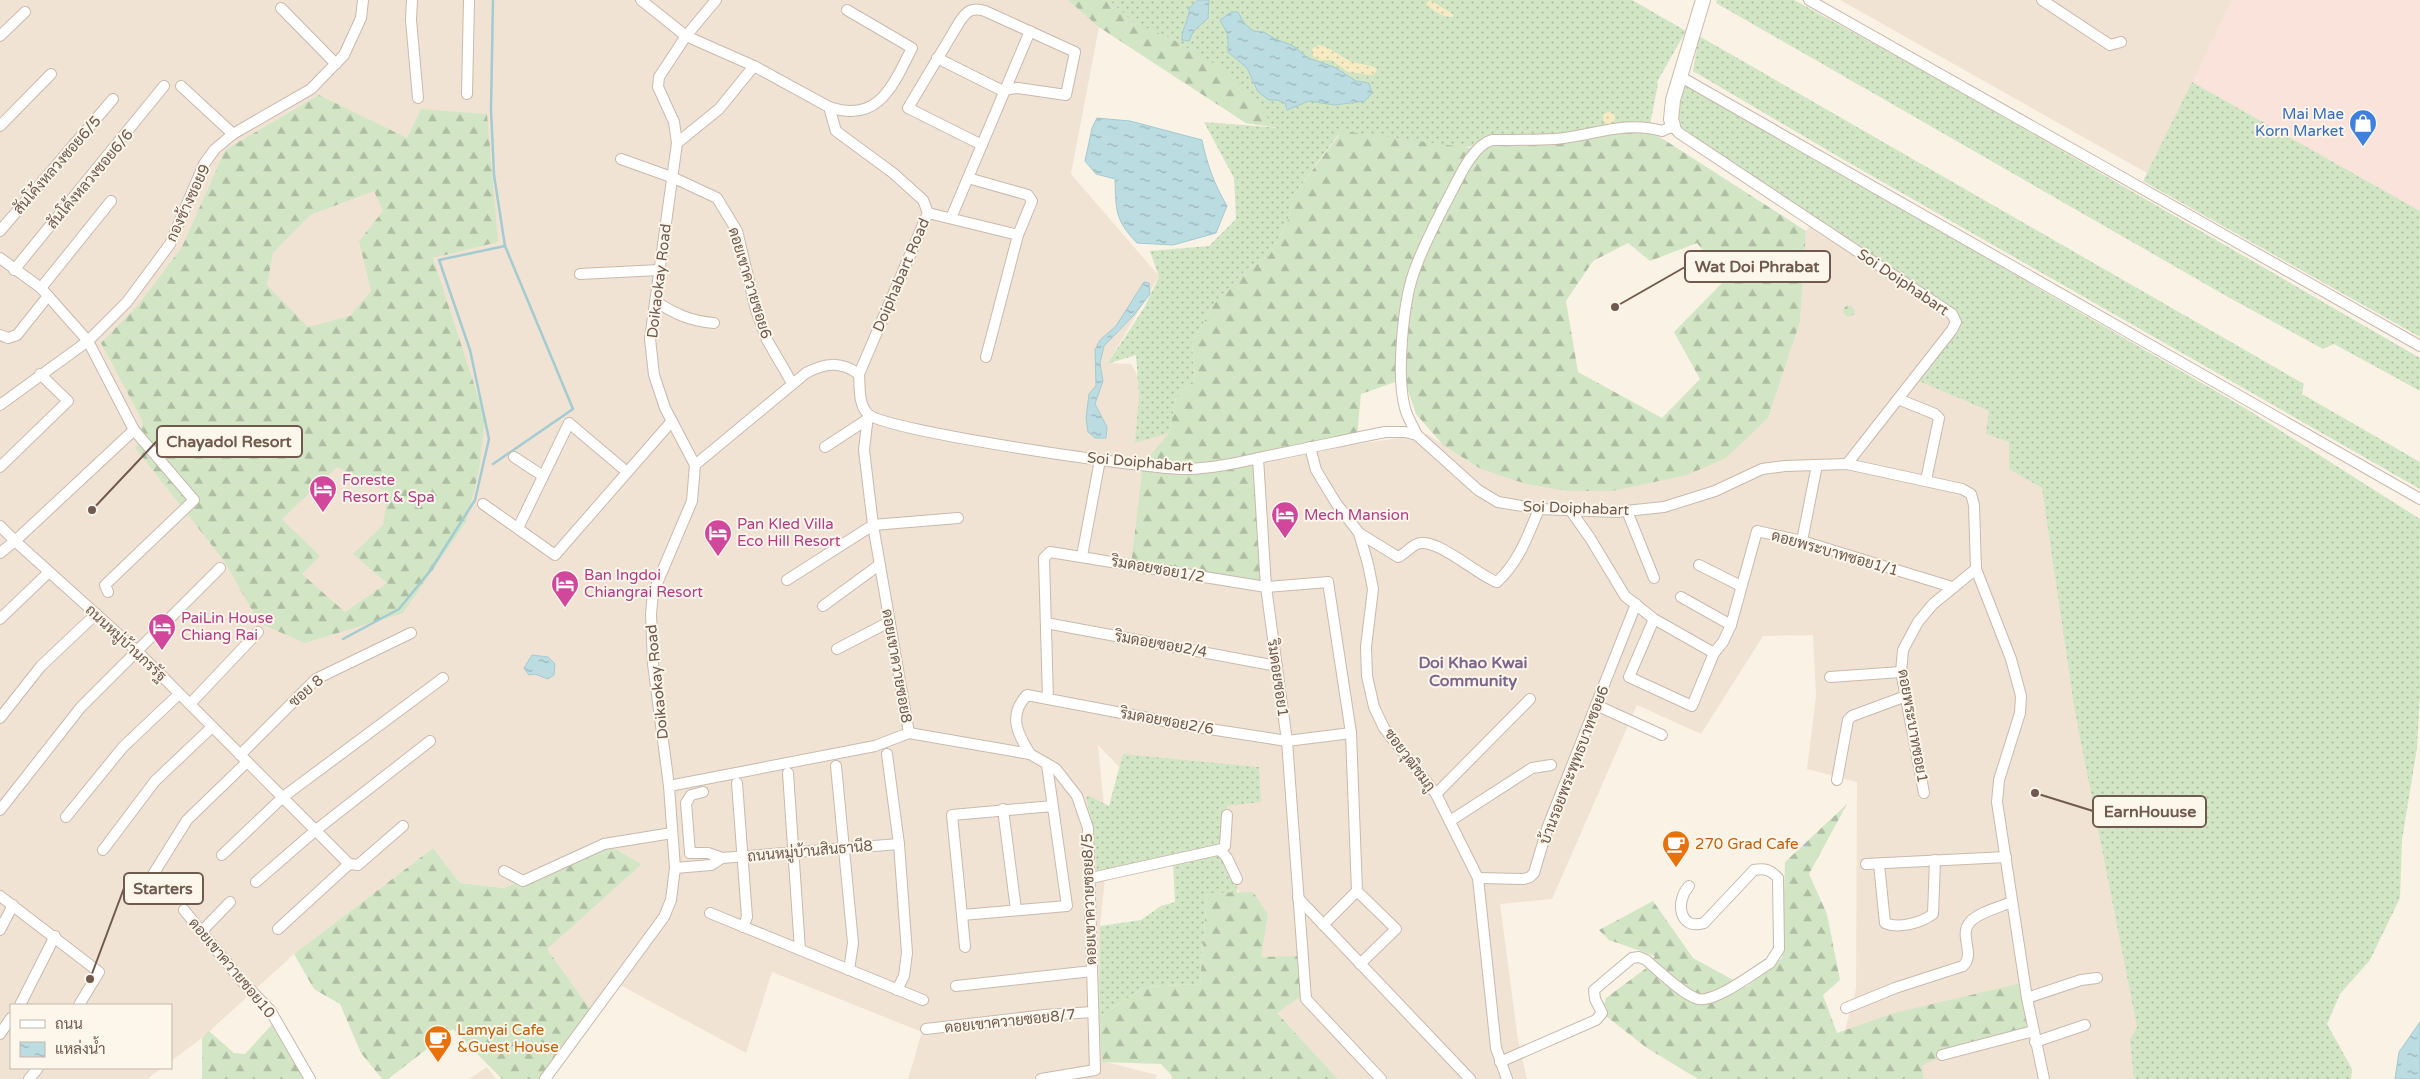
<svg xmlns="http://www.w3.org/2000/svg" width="2420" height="1079" font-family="'Varela Round',Sarabun,sans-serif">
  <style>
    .residential { fill: #f1e3d4 }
    .commercial { fill: #f9e3da }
    .grass { fill: url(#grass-dots) }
    .forest { fill: url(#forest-firs); fill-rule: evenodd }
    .sand { fill: url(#sand-dots) }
    .cemetery { fill: url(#cemetery-stones) }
    .water { fill: url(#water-ripples); stroke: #a3cbd2 }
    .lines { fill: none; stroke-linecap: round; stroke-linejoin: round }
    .stream { stroke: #a3cbd2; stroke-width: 2.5 }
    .street-casing { stroke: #cab9ac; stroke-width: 12 }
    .secondary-casing { stroke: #cdbaab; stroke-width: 16 }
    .street { stroke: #fff; stroke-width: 10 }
    .secondary { stroke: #fff; stroke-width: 14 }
    .labels { text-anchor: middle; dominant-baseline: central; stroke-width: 4; stroke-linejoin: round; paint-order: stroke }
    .shop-label { font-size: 15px; fill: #366cbe; stroke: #fdf6eb; text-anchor: end }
    .street-label { font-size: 15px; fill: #70594d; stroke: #fdf6eb }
    .hotel-label { font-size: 15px; fill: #b23c85; stroke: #fdf6eb; text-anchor: start }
    .food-label { font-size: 15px; fill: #c56008; stroke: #fdf6eb; text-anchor: start }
    .neighbourhood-label { font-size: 16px; font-weight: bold; fill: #7f658c; stroke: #fdf6eb }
    .leader { fill: none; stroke: #70594d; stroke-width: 2 }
    .callout-dot { fill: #70594d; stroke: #fdf6eb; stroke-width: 2 }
    .callout { fill: #fdf6eb; stroke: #70594d; stroke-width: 2 }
    .callout-label { font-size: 16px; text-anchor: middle; font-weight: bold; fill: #70594d }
  </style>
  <defs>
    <pattern id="grass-dots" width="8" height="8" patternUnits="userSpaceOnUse" patternTransform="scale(1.25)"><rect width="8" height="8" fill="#d2e6c5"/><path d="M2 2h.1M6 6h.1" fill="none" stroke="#afbda2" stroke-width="1.8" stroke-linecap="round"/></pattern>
    <pattern id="forest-firs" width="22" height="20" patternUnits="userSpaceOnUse" patternTransform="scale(1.25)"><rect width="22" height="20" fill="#d2e6c5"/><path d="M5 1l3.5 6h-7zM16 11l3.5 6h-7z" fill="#afbda2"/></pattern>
    <pattern id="sand-dots" width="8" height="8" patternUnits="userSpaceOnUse" patternTransform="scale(1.25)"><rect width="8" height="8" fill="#f6ebc3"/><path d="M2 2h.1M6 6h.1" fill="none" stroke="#ccc1a1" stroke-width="1.8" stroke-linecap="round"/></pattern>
    <pattern id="cemetery-stones" width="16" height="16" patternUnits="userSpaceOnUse" patternTransform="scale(1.25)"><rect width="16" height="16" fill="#d2e6c5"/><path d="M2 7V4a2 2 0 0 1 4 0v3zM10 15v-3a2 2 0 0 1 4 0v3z" fill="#afbda2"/></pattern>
    <pattern id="water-ripples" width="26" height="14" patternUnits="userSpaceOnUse" patternTransform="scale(1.25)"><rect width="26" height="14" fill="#bbdce1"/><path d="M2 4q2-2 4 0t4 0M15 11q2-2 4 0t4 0" fill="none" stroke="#9cb5b9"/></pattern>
  </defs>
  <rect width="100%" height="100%" fill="#faf2e5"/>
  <!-- residential -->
  <g class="residential">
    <polygon points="0,0 1068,0 1099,27 1071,174 1159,276 1108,363 1131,364 1169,433 1233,470 1357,444 1427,434 1481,469 1768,418 1800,322 1806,231 1820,211 2070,365 2145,1079 1832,1079 1856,989 1857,782 1807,769 1816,696 1813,635 1763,636 1701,734 1637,705 1552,899 1500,904 1518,1040 1527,1079 1338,1079 1277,1013 1240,892 1098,745 1108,848 1100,926 1102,1061 1157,1075 1155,1079 908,1079 922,1032 772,972 746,1053 620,985 590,1009 546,949 642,864 606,844 505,888 460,883 433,848 294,954 202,1038 171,1061 171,1005 11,1005 11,1068 162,1068 147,1079 0,1079"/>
    <polygon points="1840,0 2235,0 2147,173"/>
    <polygon points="487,1067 496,1079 469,1079"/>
  </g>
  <!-- commercial -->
  <polygon class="commercial" points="2232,0 2420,0 2420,211 2192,82"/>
  <!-- grass -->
  <g class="grass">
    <polygon points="1068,0 1632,0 1686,31 1657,82 1658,84 1649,130 1443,149 1338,135 1293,196 1288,220 1269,256 1247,269 1216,301 1192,343 1195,379 1176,398 1169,433 1135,443 1139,395 1136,355 1107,364 1144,308 1159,277 1150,251 1209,246 1236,219 1234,178 1204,122 1280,128 1246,123 1099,27"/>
    <polygon points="1717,0 1794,0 1938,79 2420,358 2420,391 2334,344 2323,349 2228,297 1716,3"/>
    <polygon points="1699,36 2304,384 2302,394 2420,462 2420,489 1839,157 1693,71"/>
    <polygon points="1681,77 1998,258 1998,265 2245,408 2420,519 2420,695 2417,748 2402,840 2400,898 2370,960 2340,994 2327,1024 2352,1069 2351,1079 2134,1079 2130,1040 2137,1027 2075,712 2042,488 2009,469 2009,442 1986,434 1989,411 1919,381 1956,315 1679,133 1671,111"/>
    <polygon points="2192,82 2420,211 2420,337 2143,181"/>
    <polygon points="1123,754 1259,767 1261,802 1227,806 1222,845 1097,873 1093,828 1086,797 1090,796 1109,806"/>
    <polygon points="1220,850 1237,879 1237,893 1207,893 1200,984 1145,987 1099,1017 1100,926 1141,920 1161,906 1175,902 1173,861"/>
  </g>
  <!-- forest -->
  <g class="forest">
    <polygon points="1068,0 1109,0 1133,22 1172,39 1222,68 1248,90 1274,127 1246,123 1099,27"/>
    <path d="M319 95 407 138 421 109 487 114 498 242 433 258 485 418 479 471 466 522 403 613 305 643 259 623 225 562 136 449 143 422 101 343 139 304 182 247 225 150ZM374 191 383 211 359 241 371 291 350 316 308 327 267 285 273 253 310 215ZM337 467 388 493 383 525 353 554 387 583 345 612 302 574 320 556 282 519Z"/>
    <path d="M1649 130 1806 231 1800 322 1768 418 1726 458 1687 475 1612 491H1568L1526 484 1481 469 1443 445 1416 414 1401 370 1398 381 1361 394 1357 437 1258 458 1266 587 1131 565 1143 464 1169 433 1176 398 1195 379 1192 343 1216 301 1247 269 1269 256 1288 220 1293 196 1342 131 1478 149 1483 145ZM1628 243 1650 261 1697 243 1726 279 1674 332 1700 379 1662 418 1578 372 1566 301 1593 261Z"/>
    <polygon points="1847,804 1809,874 1827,914 1840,980 1823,995 1837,1033 1894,1013 2022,983 2028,1032 1942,1055 1922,1066 1923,1079 1698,1079 1647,1048 1602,1013 1606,998 1645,969 1655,956 1609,940 1599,930 1653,901 1693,958 1746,987 1782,958 1785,862"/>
    <polygon points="606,844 642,864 547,949 590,1009 541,1079 502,1079 453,1029 388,1079 382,1079 361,1053 340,1004 314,989 294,954 433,848 460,883 504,888"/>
    <polygon points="1253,892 1268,914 1261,957 1302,956 1305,993 1277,1013 1338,1079 1171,1079 1172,1076 1161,1064 1102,1062 1099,1017 1145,987 1200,984 1207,893"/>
    <polygon points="276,1020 311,1079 202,1079 202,1038 209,1031 234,1053 245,1054"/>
  </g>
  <!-- sand -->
  <g class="sand">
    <path d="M1430 0 1453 14V17C1444 18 1432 10 1426 4Z"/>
    <path d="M1318 45C1328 46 1337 54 1346 59 1355 65 1368 63 1377 69L1376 72 1372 75 1348 72 1332 60H1319L1313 56 1312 49Z"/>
    <circle cx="1609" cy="118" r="6"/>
  </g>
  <!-- cemetery -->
  <circle class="cemetery" cx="1849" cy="311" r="5.5"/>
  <!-- water -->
  <g class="water">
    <path d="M1198 0H1209L1208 18 1193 32 1189 41 1182 40C1181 29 1190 20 1189 8Z"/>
    <polygon points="1231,12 1238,12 1244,23 1253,31 1264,32 1275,39 1292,45 1308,58 1334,67 1356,81 1369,83 1372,93 1365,101 1335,105 1309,101 1287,110 1285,103 1277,100 1269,100 1258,92 1247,68 1228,52 1228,35 1220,20"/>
    <path d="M1097 118 1130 121 1202 140C1207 164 1214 184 1227 206L1216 233 1173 245 1137 243C1115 220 1116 211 1115 179L1096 174 1085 161 1092 128Z"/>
    <polygon points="1144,282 1149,283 1150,294 1134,315 1104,346 1100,363 1103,381 1095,404 1107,427 1106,438 1095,438 1088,432 1086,418 1089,394 1096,386 1095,350 1100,340 1116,326"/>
    <polygon points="532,655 548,657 555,664 554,675 548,679 535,674 529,675 524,668"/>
    <polygon points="2420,1022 2420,1079 2395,1079 2399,1052"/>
  </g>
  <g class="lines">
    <!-- stream -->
    <g class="stream">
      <polyline points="493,464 573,409 505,246 494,175 491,109 493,0"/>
      <polyline points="343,639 399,609 430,571 475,500 489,439 470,350 439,260 505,246"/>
    </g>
    <!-- street casing -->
    <g class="street-casing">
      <g id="street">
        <polyline points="412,0 411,20 418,98"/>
        <path d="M641 0 686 36 754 66 829 107 836 131 893 173 923 200 928 213 859 374C860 387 858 404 868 414 884 431 1152 470 1188 469 1219 468 1248 460 1278 454 1314 447 1349 439 1385 432H1405L1417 435 1478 490 1498 502 1539 509 1616 512 1664 507 1715 491 1762 469 1785 466 1847 464 1962 489 1971 494 1974 505 1976 569 2011 659 2021 696 2020 713 1999 780 1997 802 2027 998 2044 1079"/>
        <polyline points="1809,0 2420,346"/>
        <polyline points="2042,0 2110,45 2121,42"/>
        <polyline points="281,8 336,64"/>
        <polyline points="0,36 25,12"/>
        <path d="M937 58 1001 90 1018 88 1066 95 1075 52 985 11C972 7 967 11 960 21L908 108 982 145"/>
        <polyline points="1681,77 2420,499"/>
        <polyline points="181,86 233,134"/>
        <polyline points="467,94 469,0"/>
        <path d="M829 107C879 124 893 85 912 48L847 10"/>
        <polyline points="0,126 51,74"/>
        <polyline points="677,143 719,109 754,66"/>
        <polyline points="621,159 674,178 717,198 737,231 756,310 767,340 792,383"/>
        <polyline points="968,178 1028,195 1032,201 1018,235 986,357"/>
        <polyline points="928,213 1018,235"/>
        <polyline points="951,218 1030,31"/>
        <polyline points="0,231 113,99"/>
        <polyline points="0,258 41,288 88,341 134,430 194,500 105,585 108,592"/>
        <polyline points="14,270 164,86"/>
        <polyline points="580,274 659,270"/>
        <polyline points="41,288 111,201"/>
        <path d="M655 301C675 314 690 321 714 323"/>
        <polyline points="0,335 8,338 17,335 48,296"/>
        <polyline points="1898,399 1935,414 1939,418 1926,480"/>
        <polyline points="0,405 88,341 127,302 170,244 204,164 215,149 233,134 311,89 344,55 361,18 363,0"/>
        <polyline points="868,415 864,450 873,525 909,733"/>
        <polyline points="134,430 15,541 137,651 349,864"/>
        <path d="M1417 435C1413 426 1407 417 1405 408 1396 376 1403 303 1414 272 1424 243 1439 216 1453 189 1461 173 1474 145 1492 140 1513 140 1534 140 1555 139 1591 136 1626 120 1662 131L1673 126 1679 133 1952 314 1956 322 1952 330 1847 464"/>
        <polyline points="825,447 868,419"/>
        <polyline points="1310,447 1316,470 1336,503 1359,533 1368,564 1373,589 1366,647 1367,676 1374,707 1384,728 1436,794 1478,878 1496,1048 1507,1079"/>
        <polyline points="514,457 543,476"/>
        <polyline points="1258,458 1266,587 1287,741 1306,999 1381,1079"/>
        <path d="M695 465 806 373C825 363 840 361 859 374"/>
        <polyline points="0,467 68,401 40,374"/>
        <polyline points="483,504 555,555 672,421"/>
        <polyline points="1571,511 1590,538 1625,596 1654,619 1714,653"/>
        <polyline points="1627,511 1654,578"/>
        <polyline points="0,526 15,541 0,553"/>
        <polyline points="518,528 569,423 627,472"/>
        <path d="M1359 533 1398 557C1405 554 1410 547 1417 544 1436 536 1478 576 1497 582 1519 562 1528 535 1539 509"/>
        <polyline points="1802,541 1817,465"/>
        <polyline points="1082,556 1100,460"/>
        <polyline points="1699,565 1741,586"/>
        <polyline points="787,580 873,525 958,518"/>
        <polyline points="1681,597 1731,625"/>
        <polyline points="823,606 879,565"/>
        <polyline points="0,619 49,572"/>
        <polyline points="1654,619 1629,677 1692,706 1714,653 1723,642 1731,625 1757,531 1802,541 1952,587"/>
        <polyline points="1046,623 1277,666"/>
        <polyline points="837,649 889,622"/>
        <polyline points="1830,677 1901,672"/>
        <polyline points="1048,699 1044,558 1050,552 1266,587 1328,582 1351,733 1357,891 1396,929 1360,964"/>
        <polyline points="190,704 258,632"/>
        <polyline points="1596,705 1662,735"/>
        <polyline points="0,718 41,666 96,614"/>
        <polyline points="909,733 1030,754 1056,769 1077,796 1088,828 1095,1070 1041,1079"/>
        <polyline points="887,754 899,844 907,953 904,976 897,990"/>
        <path d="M1030 754C1017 733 1008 715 1027 695L1190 726 1287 741 1351 733"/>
        <polyline points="240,755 316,679 411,633"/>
        <polyline points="1047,765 1067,906 962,915 952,815 1053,806"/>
        <polyline points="836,766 853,943 849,970"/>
        <polyline points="788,773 800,950"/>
        <polyline points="1837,780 1848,720 1852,716 1906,696"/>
        <polyline points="737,783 747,917 743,927"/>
        <polyline points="669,786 875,746 909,733"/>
        <polyline points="703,792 691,795 686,803 690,853 708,853 722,858 899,844"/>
        <polyline points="1924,793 1901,672 1903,650 1918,622 1933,604 1976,569"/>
        <polyline points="1436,794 1530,699"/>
        <polyline points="1003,809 1016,910"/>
        <polyline points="0,810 81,707 220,568"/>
        <polyline points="66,817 123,747 179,694"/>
        <polyline points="1450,821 1532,768 1551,765"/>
        <polyline points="103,850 155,781 212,727"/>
        <polyline points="1220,850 1227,858 1237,879"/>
        <polyline points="222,855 283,797 443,678"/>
        <polyline points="349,864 358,865 403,826"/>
        <polyline points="1866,864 2006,857"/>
        <path d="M1879 864 1885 923C1898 929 1921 923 1933 914L1935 860"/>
        <polyline points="675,868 711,865 722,858"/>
        <polyline points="504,871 523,881 604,844 672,833"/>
        <polyline points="1091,878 1222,849 1225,846 1227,815"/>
        <polyline points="1478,878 1524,879 1530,877 1534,873 1548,826 1636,604"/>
        <polyline points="149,881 187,820 247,762"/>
        <polyline points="256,882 316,830 430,741"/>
        <polyline points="0,896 99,972 79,1005"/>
        <polyline points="1298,898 1470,1079"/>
        <polyline points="184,910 240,979 270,1010 310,1079"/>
        <polyline points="710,913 923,1000"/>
        <polyline points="962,915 965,947"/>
        <polyline points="1323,925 1357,891"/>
        <polyline points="278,929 349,864"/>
        <polyline points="0,930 13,905"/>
        <polyline points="201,932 230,902"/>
        <polyline points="956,986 1092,971"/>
        <polyline points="2027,998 2081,980 2097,978"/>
        <polyline points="20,1005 55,936"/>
        <path d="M1846 1008 1895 988 1963 966C1976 954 1958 935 1970 922 1979 912 2000 907 2012 902"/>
        <polyline points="926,1029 1045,1015 1093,1012"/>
        <polyline points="0,1034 11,1018"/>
        <polyline points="2035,1042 2085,1025"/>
        <polyline points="1942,1055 2033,1031"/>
        <path d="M1500 1062 1596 1020 1602 1013 1595 999 1594 990 1632 958 1639 957 1646 960C1658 970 1683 995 1698 999 1715 1003 1755 972 1770 963L1779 949 1778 878C1771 870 1765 868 1754 870L1704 923C1679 931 1675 901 1689 886"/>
        <polyline points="29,1079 38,1068"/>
        <polyline points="545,1079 664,917 671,900 675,868 669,786 653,664 651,614 653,593 692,501 695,465 665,408 654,375 650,339 677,143 674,122 658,87 659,77 686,36 716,0"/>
      </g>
    </g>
    <!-- secondary casing -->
    <g class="secondary-casing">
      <polyline id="secondary" points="1673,126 1671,119 1673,100 1703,0"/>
    </g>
    <!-- street -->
    <use href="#street" class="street"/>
    <!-- secondary -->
    <use href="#secondary" class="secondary"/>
  </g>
  <!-- icons -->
  <defs>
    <g id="shop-pin" transform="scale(1.4375)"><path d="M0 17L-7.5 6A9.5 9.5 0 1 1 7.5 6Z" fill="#3f7fe0" stroke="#fdf6eb"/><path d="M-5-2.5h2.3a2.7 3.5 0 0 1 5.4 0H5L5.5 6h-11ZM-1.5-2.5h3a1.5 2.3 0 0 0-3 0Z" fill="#fff"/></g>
    <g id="hotel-pin" transform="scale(1.4375)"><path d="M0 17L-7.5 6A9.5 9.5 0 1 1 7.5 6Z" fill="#d1479c" stroke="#fdf6eb"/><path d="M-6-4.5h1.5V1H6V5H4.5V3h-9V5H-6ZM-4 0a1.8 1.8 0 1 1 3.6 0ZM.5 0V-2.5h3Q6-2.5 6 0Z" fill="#fff"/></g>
    <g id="cafe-pin" transform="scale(1.4375)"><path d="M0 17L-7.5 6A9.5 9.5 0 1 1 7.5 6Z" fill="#e8710a" stroke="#fdf6eb"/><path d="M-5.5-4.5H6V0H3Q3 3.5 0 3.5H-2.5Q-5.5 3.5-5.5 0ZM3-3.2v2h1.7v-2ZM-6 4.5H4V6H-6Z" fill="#fff"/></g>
  </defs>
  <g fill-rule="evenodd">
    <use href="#shop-pin" x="2363" y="123"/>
    <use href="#hotel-pin" x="323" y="489"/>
    <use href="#hotel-pin" x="1285" y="515"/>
    <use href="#hotel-pin" x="718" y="533"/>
    <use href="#hotel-pin" x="565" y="584"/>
    <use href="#hotel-pin" x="162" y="627"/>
    <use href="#cafe-pin" x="1676" y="844"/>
    <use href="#cafe-pin" x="438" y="1039"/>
  </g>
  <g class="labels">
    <!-- shop labels -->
    <g class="shop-label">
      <text x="2344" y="114">Mai Mae<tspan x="2344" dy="17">Korn Market</tspan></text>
    </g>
    <!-- street labels -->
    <g class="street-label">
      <text transform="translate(57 165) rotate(-49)">สันโค้งหลวงซอย6/5</text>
      <text transform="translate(90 179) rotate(-50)">สันโค้งหลวงซอย6/6</text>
      <text transform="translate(188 203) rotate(-65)">กองช้างซอย9</text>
      <text transform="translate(901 275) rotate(-67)">Doiphabart Road</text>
      <text transform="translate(659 281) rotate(-83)">Doikaokay Road</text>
      <text transform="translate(1903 282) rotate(34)">Soi Doiphabart</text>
      <text transform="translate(750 283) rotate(73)">ดอยเขาควายซอย6</text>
      <text transform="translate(1140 462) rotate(5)">Soi Doiphabart</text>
      <text transform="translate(1576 508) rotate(2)">Soi Doiphabart</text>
      <text transform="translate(1835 553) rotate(16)">ดอยพระบาทซอย1/1</text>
      <text transform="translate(1158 569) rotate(10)">ริมดอยซอย1/2</text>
      <text transform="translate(126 643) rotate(43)">ถนนหมู่บ้านกรรัฐ</text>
      <text transform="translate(1161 644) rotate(10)">ริมดอยซอย2/4</text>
      <text transform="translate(897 666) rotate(80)">ดอยเขาควายซอย8</text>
      <text transform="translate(1278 678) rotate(82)">ริมดอยซอย1</text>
      <text transform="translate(657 682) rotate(-96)">Doikaokay Road</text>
      <text transform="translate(306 691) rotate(-41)">ซอย 8</text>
      <text transform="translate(1167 721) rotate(10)">ริมดอยซอย2/6</text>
      <text transform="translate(1913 726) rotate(80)">ดอยพระบาทซอย1</text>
      <text transform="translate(1410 760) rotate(53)">ซอยวุฒิชมภู</text>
      <text transform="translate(1574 765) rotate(-69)">บ้านรอยพระพุทธบาทซอย6</text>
      <text transform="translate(810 851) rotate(-5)">ถนนหมู่บ้านสินธานี8</text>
      <text transform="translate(1089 899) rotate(-92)">ดอยเขาควายซอย8/5</text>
      <text transform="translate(232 968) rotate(50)">ดอยเขาควายซอย10</text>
      <text transform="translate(1010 1021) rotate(-6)">ดอยเขาควายซอย8/7</text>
    </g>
    <!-- hotel labels -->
    <g class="hotel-label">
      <text x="342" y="480">Foreste<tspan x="342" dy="17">Resort &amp; Spa</tspan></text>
      <text x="1304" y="515">Mech Mansion</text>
      <text x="737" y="524">Pan Kled Villa<tspan x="737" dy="17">Eco Hill Resort</tspan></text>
      <text x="584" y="575">Ban Ingdoi<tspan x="584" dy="17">Chiangrai Resort</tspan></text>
      <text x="181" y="618">PaiLin House<tspan x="181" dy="17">Chiang Rai</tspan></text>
    </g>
    <!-- food labels -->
    <g class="food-label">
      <text x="1695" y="844">270 Grad Cafe</text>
      <text x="457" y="1030">Lamyai Cafe<tspan x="457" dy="17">&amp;Guest House</tspan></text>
    </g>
    <!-- neighbourhood labels -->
    <g class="neighbourhood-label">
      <text x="1473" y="663">Doi Khao Kwai<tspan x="1473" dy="18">Community</tspan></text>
    </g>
  </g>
  <!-- callouts -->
  <path class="leader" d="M1615 307L1685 267M92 510L157 441M2035 793L2093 811M90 979L124 888"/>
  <g class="callout-dot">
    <circle cx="1615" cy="307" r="5"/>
    <circle cx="92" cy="510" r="5"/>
    <circle cx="2035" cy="793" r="5"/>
    <circle cx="90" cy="979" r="5"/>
  </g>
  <g class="callout">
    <rect x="1685" y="251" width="145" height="31" rx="5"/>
    <rect x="157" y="426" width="145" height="31" rx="5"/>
    <rect x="2093" y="796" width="113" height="31" rx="5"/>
    <rect x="124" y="873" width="79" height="31" rx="5"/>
  </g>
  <g class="callout-label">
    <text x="1757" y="272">Wat Doi Phrabat</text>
    <text x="229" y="447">Chayadol Resort</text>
    <text x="2150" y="817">EarnHouuse</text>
    <text x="163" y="894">Starters</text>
  </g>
  <!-- legend -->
  <rect x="10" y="1004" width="162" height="65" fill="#fdf6eb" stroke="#c5b7ac"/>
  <rect x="20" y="1020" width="25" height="8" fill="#ffffff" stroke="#c5b7ac"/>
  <text x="55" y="1029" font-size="15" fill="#70594d">ถนน</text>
  <rect x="20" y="1042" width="25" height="15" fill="url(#water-ripples)" stroke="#c5b7ac"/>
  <text x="55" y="1054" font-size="15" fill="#70594d">แหล่งน้ำ</text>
</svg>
